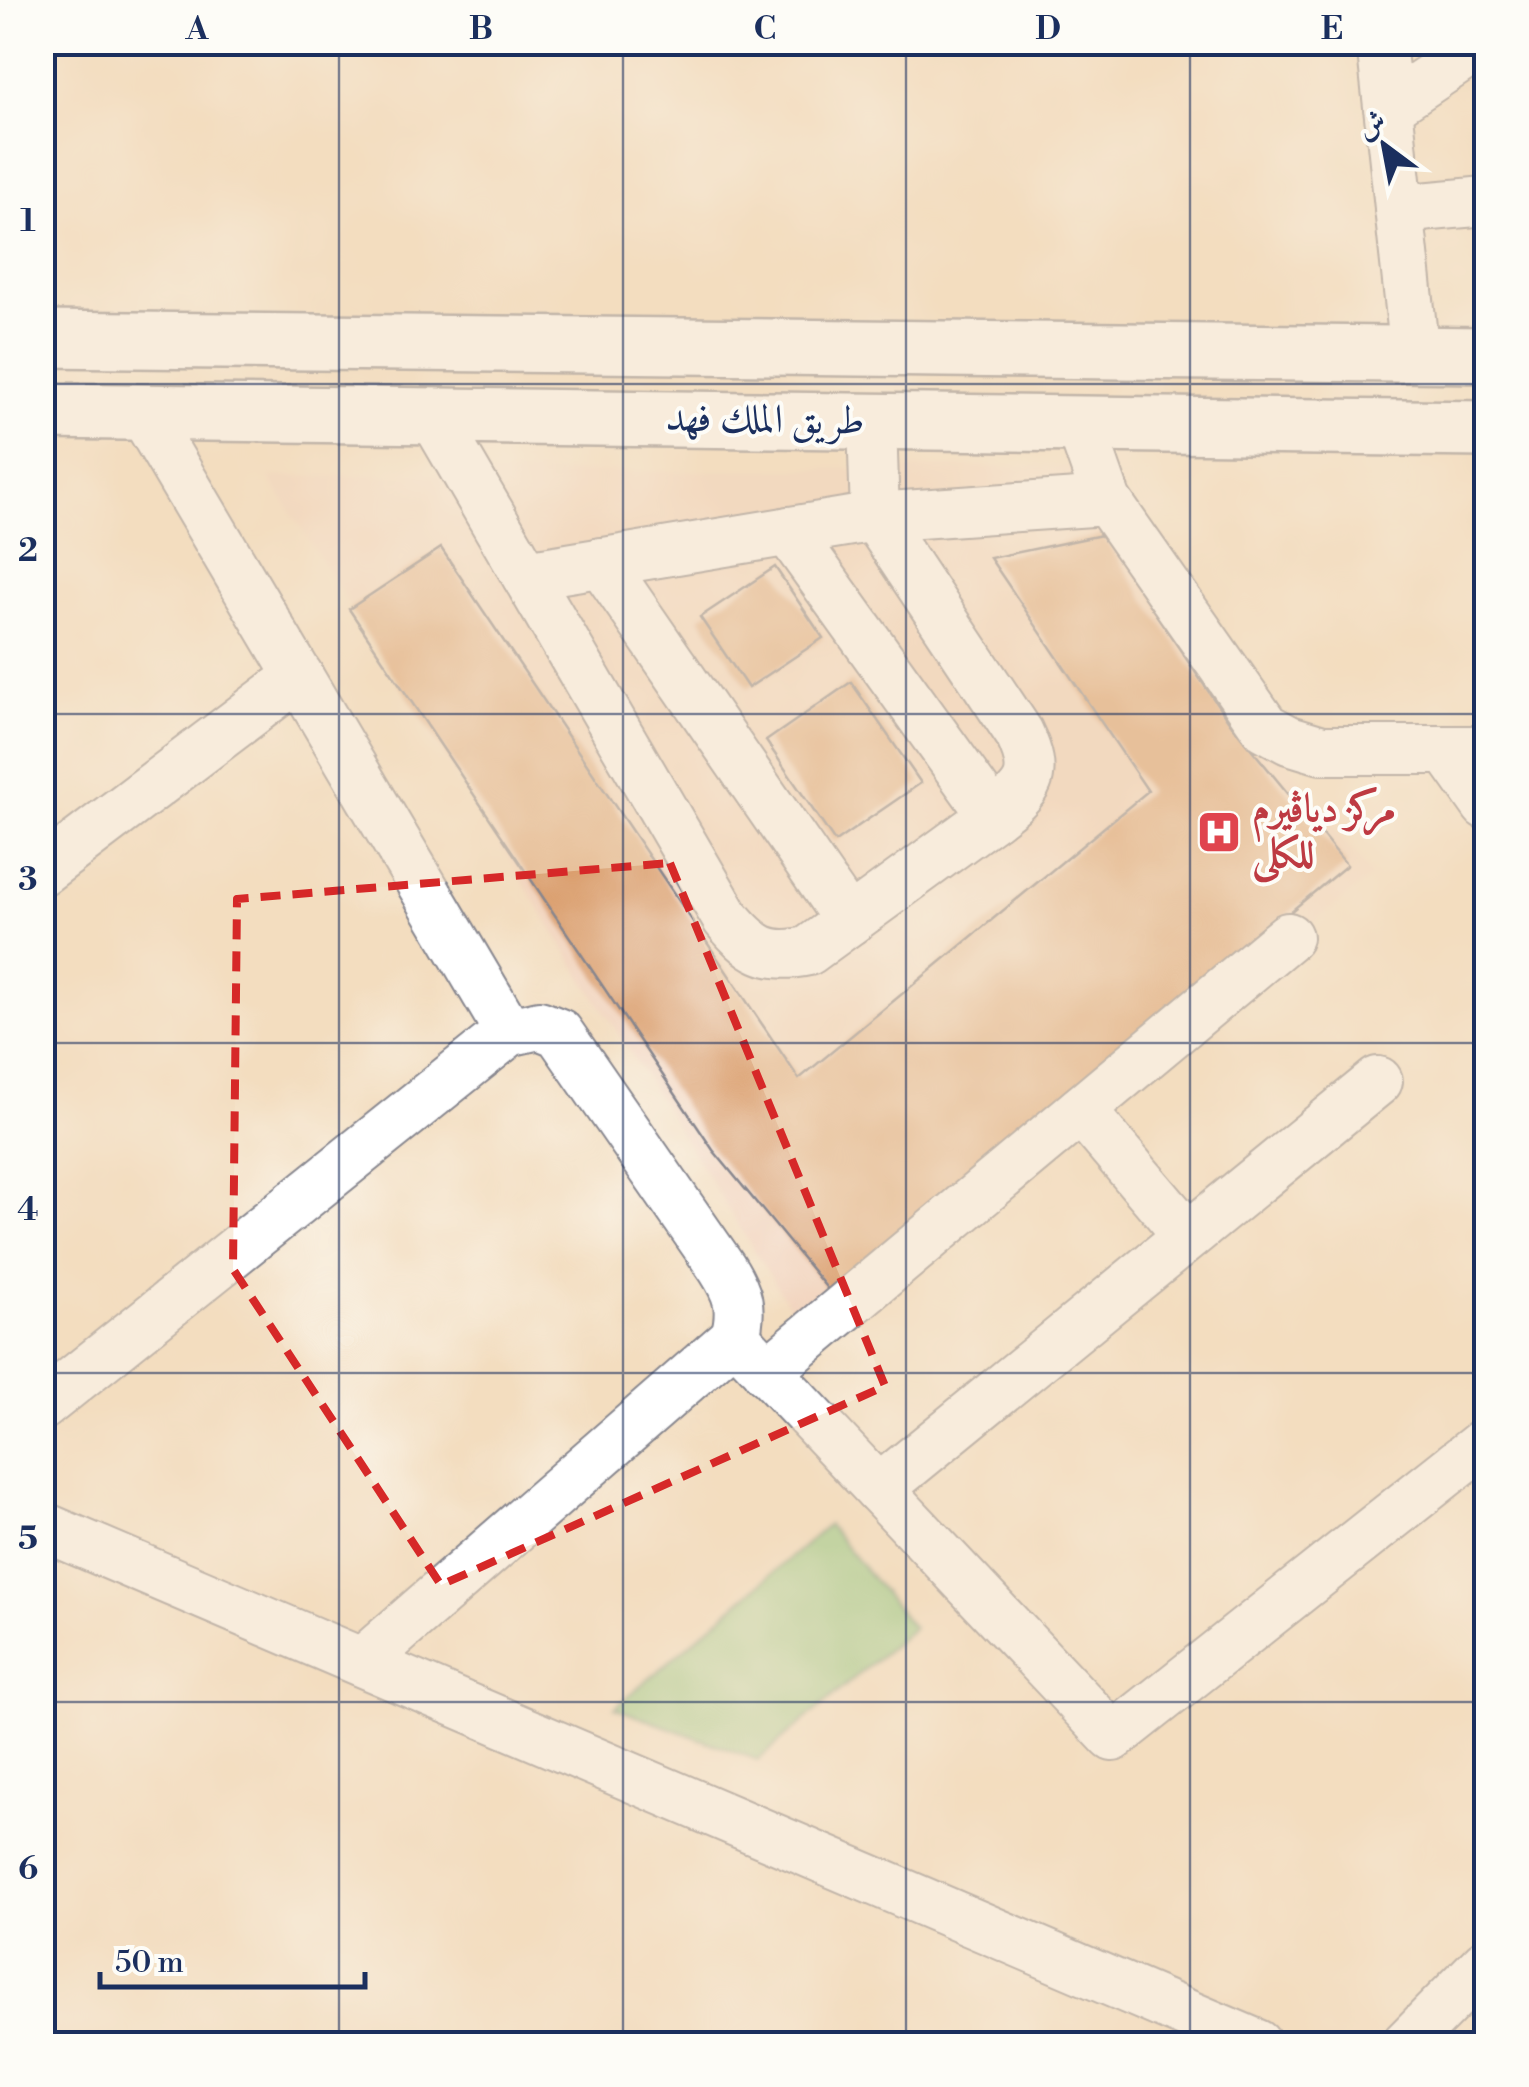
<svg xmlns="http://www.w3.org/2000/svg" width="1529" height="2087" font-family="'Libre Bodoni',Amiri,serif">
  <style>
    .built { fill: #f2d4be }
    .green { fill: #89c77e; stroke: #527b6e; stroke-width: 2.5 }
    .building { fill: #da9e6d }
    .lines { fill: none; stroke-linecap: round; stroke-linejoin: round }
    .minor-casing { stroke: #87868e; stroke-width: 52 }
    .highway-casing { stroke: #87868e; stroke-width: 60 }
    .minor { stroke: #fff; stroke-width: 48 }
    .highway { stroke: #fff; stroke-width: 55 }
    .marked { fill: none; stroke: #d62828; stroke-width: 8; stroke-dasharray: 20 12; stroke-linejoin: round }
    .grid { fill: none; stroke: #1b2f5e; stroke-width: 2.5; stroke-opacity: 0.55 }
    .labels { text-anchor: middle; dominant-baseline: central; stroke-width: 8; stroke-linejoin: round; paint-order: stroke }
    .street-label { font-size: 40px; fill: #1b2f5e; stroke: #fdfcf7 }
    .health-label { font-size: 40px; font-weight: bold; fill: #be3a42; stroke: #fdfcf7; text-anchor: start }
    .neatline { fill: none; stroke: #1b2f5e; stroke-width: 4 }
    .grid-label { font-size: 32px; text-anchor: middle; font-weight: bold; fill: #1b2f5e }
  </style>
  <rect width="100%" height="100%" fill="#fdfcf7"/>
  <filter id="ink" filterUnits="userSpaceOnUse"><feTurbulence type="fractalNoise" baseFrequency=".01" numOctaves="2"/><feDisplacementMap in="SourceGraphic" scale="20" xChannelSelector="R" yChannelSelector="G"/><feConvolveMatrix kernelMatrix="1 2 1 2 8 2 1 2 1" color-interpolation-filters="sRGB"/></filter>
  <filter id="wash" filterUnits="userSpaceOnUse"><feTurbulence type="fractalNoise" baseFrequency=".0048" numOctaves="4" result="noise"/><feDisplacementMap in="SourceGraphic" scale="40" xChannelSelector="R" yChannelSelector="G"/><feGaussianBlur stdDeviation="2.25" result="paint"/><feColorMatrix in="noise" values="0 0 0 0 0 0 0 0 0 0 0 0 0 0 0 0 0 1.4 0 .05"/><feComposite in="paint" operator="in"/></filter>
  <g filter="url(#wash)">
    <rect width="100%" height="100%" fill="#f3ddbf"/>
    <!-- built -->
    <polygon class="built" points="1075,466 1371,877 804,1330 269,477"/>
    <!-- green -->
    <polygon class="green" points="828,1525 913,1628 758,1760 615,1708"/>
    <g id="blocks">
      <!-- building -->
      <g class="building">
        <polygon points="1102,535 1230,723 1347,865 830,1292 713,1150 349,609 441,548 799,1079 1148,791 990,558"/>
        <polygon points="775,567 823,638 748,688 700,617"/>
        <polygon points="851,682 921,783 835,842 766,741"/>
      </g>
    </g>
  </g>
  <g filter="url(#ink)">
    <use href="#blocks" fill-opacity="0" stroke="#87868e" stroke-width="2.5"/>
    <g class="lines">
      <!-- minor casing -->
      <g class="minor-casing">
        <g id="minor">
          <polyline points="1381,42 1415,355"/>
          <polyline points="1388,107 1485,42"/>
          <polyline points="1399,209 1486,201"/>
          <polyline points="143,413 509,1032"/>
          <path d="M433 416 726 918C752 949 767 960 808 951L993 816C1029 789 1040 777 1019 733L875 517 872 421"/>
          <polyline points="1080,424 1107,501 1265,727 1289,740 1322,750 1486,750"/>
          <polyline points="788,531 993,816"/>
          <polyline points="601,562 849,921"/>
          <polyline points="526,575 875,517 1107,501"/>
          <polyline points="1447,750 1486,805"/>
          <polyline points="42,871 299,676"/>
          <polyline points="1081,1110 1188,1236"/>
          <polyline points="767,1372 1288,937"/>
          <path d="M42 1406 509 1032 539 1025 559 1033 722 1268C738 1293 743 1308 735 1337"/>
          <polyline points="879,1489 1378,1081"/>
          <polyline points="42,1526 1257,2044"/>
          <polyline points="362,1662 735,1337 1113,1737 1486,1441"/>
          <polyline points="1406,2044 1486,1963"/>
        </g>
      </g>
      <!-- highway casing -->
      <g class="highway-casing">
        <g id="highway">
          <polyline points="42,339 1486,355"/>
          <polyline points="42,411 1486,429"/>
        </g>
      </g>
      <!-- minor -->
      <use href="#minor" class="minor"/>
      <!-- highway -->
      <use href="#highway" class="highway"/>
    </g>
  </g>
  <!-- marked area -->
  <path d="M0 0H1529V2087H0ZM670 863 885 1386 441 1585 233 1269 237 899Z" fill="#f3ddbf" fill-opacity=".55" fill-rule="evenodd"/>
  <path class="marked" d="M670 863 885 1386 441 1585 233 1269 237 899Z"/>
  <!-- grid -->
  <path class="grid" d="M339 42V2044M623 42V2044M906 42V2044M1190 42V2044M42 384H1486M42 714H1486M42 1043H1486M42 1373H1486M42 1702H1486"/>
  <!-- icons -->
  <defs>
    <g id="hospital-square" transform="scale(2.25)"><rect x="-9" y="-9" width="18" height="18" rx="4" fill="#e0444e" stroke="#fdfcf7"/><path d="M-5-5h3v3.5h4V-5h3V5h-3V1.5h-4V5h-3Z" fill="#fff"/></g>
  </defs>
  <g fill-rule="evenodd">
    <use href="#hospital-square" x="1219" y="832"/>
  </g>
  <g class="labels">
    <!-- street labels -->
    <g class="street-label">
      <text transform="translate(765 420) rotate(1)">طريق الملك فهد</text>
    </g>
    <!-- health labels -->
    <g class="health-label">
      <text x="1252" y="809">مركز دياڤيرم<tspan x="1252" dy="46">للكلى</tspan></text>
    </g>
  </g>
  <!-- margin -->
  <rect width="1529" height="2087" fill="none" stroke="#fdfcf7" stroke-width="110"/>
  <!-- north arrow -->
  <g transform="translate(1384 145) rotate(328)" stroke="#fdfcf7" stroke-width="8" paint-order="stroke">
  <path d="M0-8L18 38L0 25L-18 38Z" fill="#1b2f5e"/>
  <text y="-15" font-size="28" font-weight="bold" text-anchor="middle" fill="#1b2f5e">ش</text>
  </g>
  <!-- scale -->
  <path d="M100 1972v15h265v-15" fill="none" stroke="#1b2f5e" stroke-width="5"/>
  <text x="115" y="1972" font-size="30" fill="#1b2f5e" stroke="#fdfcf7" stroke-width="8" paint-order="stroke">50 m</text>
  <rect x="55" y="55" width="1419" height="1977" class="neatline"/>
  <g class="grid-label">
    <text x="197" y="39">A</text>
    <text x="481" y="39">B</text>
    <text x="765" y="39">C</text>
    <text x="1048" y="39">D</text>
    <text x="1332" y="39">E</text>
    <text x="28" y="231">1</text>
    <text x="28" y="561">2</text>
    <text x="28" y="890">3</text>
    <text x="28" y="1220">4</text>
    <text x="28" y="1549">5</text>
    <text x="28" y="1879">6</text>
  </g>
</svg>
